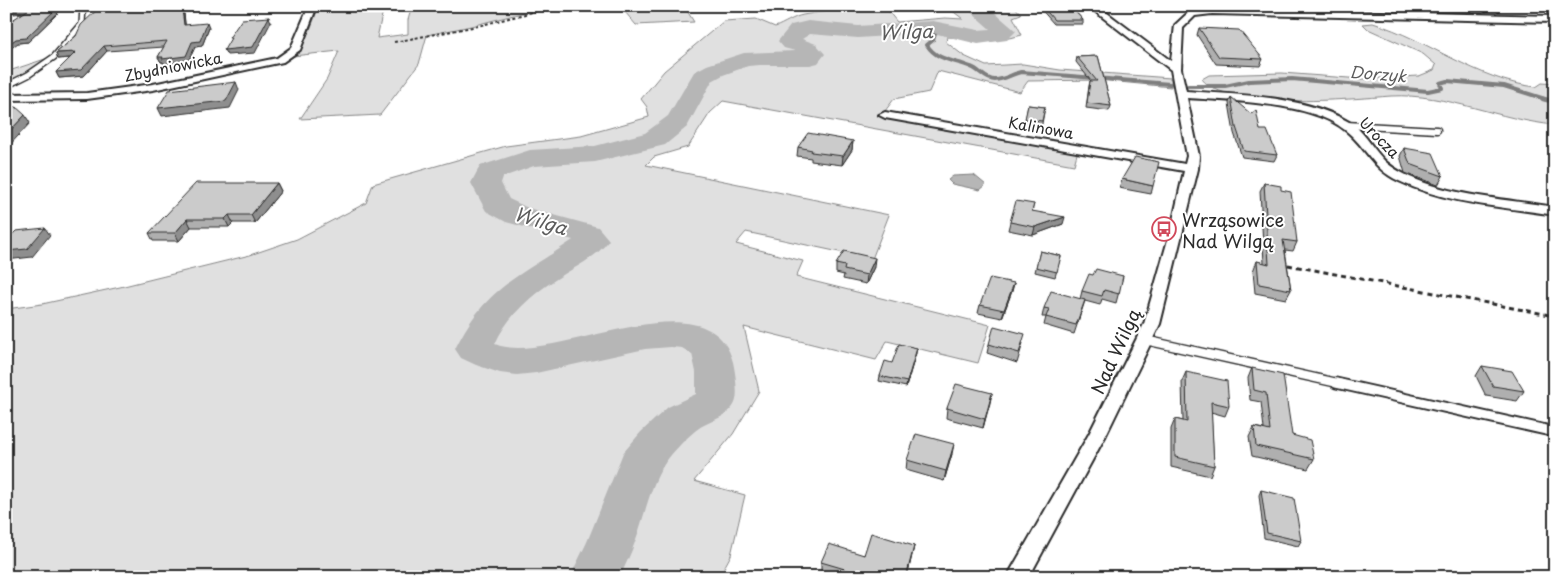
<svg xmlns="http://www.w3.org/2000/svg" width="1561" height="583" font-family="'Playpen Sans',sans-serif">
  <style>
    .green { fill: #e0e0e0; stroke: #868686 }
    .water { fill: #b6b6b6; stroke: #7e7e7e }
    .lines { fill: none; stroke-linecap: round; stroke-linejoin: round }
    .stream-far1 { stroke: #7e7e7e; stroke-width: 4 }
    .stream { stroke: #7e7e7e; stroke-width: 4.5 }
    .river { fill: #b6b6b6; fill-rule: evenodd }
    .lane-far3-casing { stroke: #2b2b2b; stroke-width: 8 }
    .lane-far2-casing { stroke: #2b2b2b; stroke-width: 9 }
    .lane-far1-casing { stroke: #2b2b2b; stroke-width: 11 }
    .lane-casing { stroke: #2b2b2b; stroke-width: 13 }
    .street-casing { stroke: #2b2b2b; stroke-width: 4 }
    .secondary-casing { stroke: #2b2b2b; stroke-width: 4 }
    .path-far1 { stroke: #2b2b2b; stroke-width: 2; stroke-dasharray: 3 2.5; stroke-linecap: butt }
    .path { stroke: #2b2b2b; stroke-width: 3; stroke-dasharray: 5 4; stroke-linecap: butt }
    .lane-far3 { stroke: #fff; stroke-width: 5 }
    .lane-far2 { stroke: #fff; stroke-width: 6 }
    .lane-far1 { stroke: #fff; stroke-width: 8 }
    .lane { stroke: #fff; stroke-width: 9 }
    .street { fill: #fff; fill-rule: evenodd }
    .secondary { fill: #fff; fill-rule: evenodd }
    .wall { fill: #afafaf; stroke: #2b2b2b }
    .shaded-wall { fill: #8e8e8e; stroke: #2b2b2b }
    .building { fill: #cbcbcb; stroke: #2b2b2b }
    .labels { text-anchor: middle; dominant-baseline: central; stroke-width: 4; stroke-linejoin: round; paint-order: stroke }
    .far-street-label { font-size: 15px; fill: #2b2b2b; stroke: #fff }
    .far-water-label { font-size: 16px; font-style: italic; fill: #5c5c5c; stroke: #fff }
    .poi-label { font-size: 18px; fill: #2b2b2b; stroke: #fff; text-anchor: start }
    .street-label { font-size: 18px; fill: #2b2b2b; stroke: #fff }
    .water-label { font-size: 19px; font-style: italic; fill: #5c5c5c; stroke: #fff }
  </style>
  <rect width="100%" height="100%" fill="#fff"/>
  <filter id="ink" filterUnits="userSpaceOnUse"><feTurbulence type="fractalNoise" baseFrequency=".02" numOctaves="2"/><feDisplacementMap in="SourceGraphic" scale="10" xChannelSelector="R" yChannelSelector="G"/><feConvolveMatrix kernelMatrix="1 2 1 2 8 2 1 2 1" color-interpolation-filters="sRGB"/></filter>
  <g filter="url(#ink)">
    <!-- green -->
    <g class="green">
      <polygon points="319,6 384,6 377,38 408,34 408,20 412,6 549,6 471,26 427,35 419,64 380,115 300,119 327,79 339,51 293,56 310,30"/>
      <polygon points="620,6 684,6 694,22 636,25"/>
      <path d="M946 6H1014L1021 14 1013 17 1022 35C996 43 973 38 947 37L946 42 964 56 986 66 1023 64 1060 70 1171 78V87L1098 80 1028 81 1020 92 938 71 929 92 894 99 882 115 1078 150 1074 165 723 101 710 113 688 147 654 157 646 165 889 215 872 259 746 232 736 244 803 261 796 277 990 325 978 363 887 341 876 360 744 327 759 391 733 434 694 481 745 495 731 555 719 577H6V309L42 304 120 287 250 255 297 239 366 203 373 184 506 146 581 136 649 117 647 107 641 99 664 71 724 21 756 19 775 27C784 24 793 17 803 15 831 9 859 10 888 11L897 22 945 18 963 19Z"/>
      <path d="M1373 23C1429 40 1476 80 1536 87L1542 83 1555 84V125C1499 120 1447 93 1391 96 1352 99 1225 111 1202 79L1209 75 1282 73 1362 79 1419 76 1434 70 1436 65 1423 54 1368 29 1363 24Z"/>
      <polygon points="51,57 8,83 6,82 6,64 12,70"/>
    </g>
    <!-- water -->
    <polygon class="water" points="974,175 986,185 980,190 952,184 948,180 953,176"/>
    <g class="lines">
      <!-- stream-far1 -->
      <g class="stream-far1">
        <path d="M915 28 935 34 933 40 927 45C937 61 955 60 971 67 980 70 985 80 995 80 1004 80 1012 74 1021 72L1170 84"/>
        <polyline points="1188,86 1225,86 1249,81 1292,79 1428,91 1442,88 1440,83 1447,81 1504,86 1548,100"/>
      </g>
      <!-- stream -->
      <polyline class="stream" points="1543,99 1555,102"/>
      <!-- river -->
      <path class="river" d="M964 6H987L1016 31 1007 40 978 44 933 33 858 38 810 34 802 39 816 44 825 54 818 63 810 65H760L748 66 723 75 712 81 687 127 665 145 595 162 534 166 503 177 501 183 509 199 528 208 598 227 609 240C599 255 581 264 566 273 537 290 509 313 495 344 550 368 709 271 733 362 735 371 739 395 735 403 729 417 711 420 699 428 689 435 679 446 671 455 651 478 646 513 635 542 631 554 625 565 620 577H570L587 542 623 453 641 432 668 407 696 394V372L692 354 682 348 671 347 645 349 536 373 517 375 500 373 476 365 461 358 455 349C485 287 520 276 573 240L506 222 486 211 471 183 480 166 530 150 595 146 645 133 668 116 694 72 707 65 744 53 795 51 784 48 778 41 791 25 808 21 858 26 933 21 978 30 990 29Z"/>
      <!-- lane-far3 casing -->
      <g class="lane-far3-casing">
        <polyline id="lane-far3" points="6,86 28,75 54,57 82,24 83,6"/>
      </g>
      <!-- lane-far2 casing -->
      <g class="lane-far2-casing">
        <polyline id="lane-far2" points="1346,125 1437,130"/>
      </g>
      <!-- lane-far1 casing -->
      <g class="lane-far1-casing">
        <polyline id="lane-far1" points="1145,340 1342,384"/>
      </g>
      <!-- lane casing -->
      <g class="lane-casing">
        <polyline id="lane" points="1336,383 1555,432"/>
      </g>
      <!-- street casing -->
      <g class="street-casing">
        <g id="street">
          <polygon points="309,6 317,6 300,50 283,62 153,90 87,99 6,100 6,94 87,93 153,84 277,58 291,48"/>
          <path d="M1088 6H1098L1171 61 1175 25 1189 12 1212 8 1555 16V22L1212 14 1195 16 1183 28 1181 69 1186 91C1237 95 1304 95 1349 122 1363 130 1371 146 1382 158 1389 166 1400 172 1410 177 1455 197 1507 199 1555 207V215C1504 207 1447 204 1399 181 1371 168 1367 147 1345 130 1311 102 1230 101 1187 98L1199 156 1198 169 1160 324 1106 435 1029 577H1007L1089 434 1144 324 1171 229 1184 171 885 118 879 115 885 112 1185 164 1187 156 1171 70Z"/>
        </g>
      </g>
      <!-- secondary casing -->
      <g class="secondary-casing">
        <polygon id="secondary" points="6,6 17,6 10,13 6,14"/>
      </g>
      <!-- path-far1 -->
      <polyline class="path-far1" points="394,42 478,26 556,6"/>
      <!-- path -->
      <polyline class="path" points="1288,265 1555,316"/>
      <!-- lane-far3 -->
      <use href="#lane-far3" class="lane-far3"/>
      <!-- lane-far2 -->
      <use href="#lane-far2" class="lane-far2"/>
      <!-- lane-far1 -->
      <use href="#lane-far1" class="lane-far1"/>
      <!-- lane -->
      <use href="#lane" class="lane"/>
      <!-- street -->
      <use href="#street" class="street"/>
      <!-- secondary -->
      <use href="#secondary" class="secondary"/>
    </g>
    <!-- wall -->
    <g class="wall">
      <polygon points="17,6 57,6 55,9 59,12 28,42 18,43 22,13 14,14 12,10"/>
      <polygon points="1039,6 1070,6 1083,20 1083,24 1054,24 1039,7"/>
      <polygon points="182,9 184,14 185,25 209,28 202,46 195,47 188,62 164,65 163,62 161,62 158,57 164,47 107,51 84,76 59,78 56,72 71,58 58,59 56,53 76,36"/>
      <polygon points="1199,28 1263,59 1260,66 1216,64 1197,35"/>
      <polygon points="1098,56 1111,106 1109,111 1086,108 1089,86 1090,81 1091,81 1076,62 1077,57"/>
      <polygon points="1231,97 1260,130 1277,155 1274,161 1242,157 1234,133 1229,103"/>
      <polygon points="1028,105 1045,107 1041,129 1024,127"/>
      <polygon points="853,141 852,150 842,165 811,161 811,158 797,156 798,147"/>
      <polygon points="1404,148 1443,176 1438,185 1405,173 1400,156"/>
      <polygon points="1122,179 1153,186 1151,194 1119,188"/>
      <polygon points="277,183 281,191 255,223 233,223 229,227 191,227 179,241 153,241 149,233"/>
      <polygon points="1264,183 1281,190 1297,242 1293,251 1285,250 1291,290 1286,299 1255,293 1253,271 1257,261 1264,263 1260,191"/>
      <polygon points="1034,204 1032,211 1063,224 1033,235 1008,230 1010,222"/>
      <polygon points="1040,251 1061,256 1055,277 1035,272"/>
      <polygon points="836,264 874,267 866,284 843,279 844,275 836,273"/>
      <polygon points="1093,275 1123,276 1116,303 1102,299 1100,305 1085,301 1074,334 1044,325 1046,317 1042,317 1044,308 1080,299 1082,291"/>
      <polygon points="1014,283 1012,291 1002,318 978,313 980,305"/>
      <polygon points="1023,343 1017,363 987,353 989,344"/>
      <polygon points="916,353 906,387 879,381 880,376 892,363"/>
      <polygon points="1482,366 1524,391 1517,401 1486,396 1476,376"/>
      <polygon points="1252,368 1292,435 1314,459 1308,469 1252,456 1249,437 1254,427 1264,429 1261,402 1250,400 1248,378"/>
      <polygon points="1186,372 1229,406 1225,416 1211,412 1214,466 1210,476 1171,467 1171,429 1175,419 1183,421 1182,381"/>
      <polygon points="992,393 983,428 946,418 947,408"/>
      <polygon points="952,454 944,481 906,470 907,460"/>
      <polygon points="1261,490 1301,541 1298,546 1264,538 1259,495"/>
      <polygon points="914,546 907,577 841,577 821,571 821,562"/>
    </g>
    <!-- shaded-wall -->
    <g class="shaded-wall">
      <polygon points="52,6 57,6 51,13 49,9"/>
      <polygon points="57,8 59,12 28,42 18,43 6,52 6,46"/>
      <polygon points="182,9 184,14 186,30 184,25"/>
      <polygon points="269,17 271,22 255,53 227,55 224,50"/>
      <polygon points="207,23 209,28 202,46 195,47 188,62 164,65 163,62 161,62 158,57 192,42"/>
      <polygon points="104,46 107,51 84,76 59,78 56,72"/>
      <polygon points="76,52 79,57 58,59 56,53"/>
      <polygon points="236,82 239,90 230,108 162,116 158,108"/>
      <polygon points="25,115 30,123 6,149 6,135"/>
      <polygon points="853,141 852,150 842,165 843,156"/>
      <polygon points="277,183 281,191 255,223 251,215"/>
      <polygon points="229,215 233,223 229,227 225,219"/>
      <polygon points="1065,217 1063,224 1033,235 1035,227"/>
      <polygon points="187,219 191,227 179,241 175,233"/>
      <polygon points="45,228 50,235 32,257 6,260 6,251"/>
      <polygon points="875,258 874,267 866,284 867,275"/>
      <polygon points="1014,283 1012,291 1002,318 1004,310"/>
      <polygon points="917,348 916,353 906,387 907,382"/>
      <polygon points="992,393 990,403 983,428 985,419"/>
      <polygon points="954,444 952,454 944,481 946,471"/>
      <polygon points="914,546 907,577 906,577"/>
    </g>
    <!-- building -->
    <g class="building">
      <polygon points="17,6 52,6 49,9 57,8 26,38 16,39 6,46 6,24 28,10 12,10"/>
      <polygon points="101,6 175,6 182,9 184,25 207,23 200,41 192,42 186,56 162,59 163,57 158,57 167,41 104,46 81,70 56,72 76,52 56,53 76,36 81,25"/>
      <polygon points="1042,6 1070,6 1083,20 1054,20"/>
      <polygon points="269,17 253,47 224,50 231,38 229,38 242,19"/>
      <polygon points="1199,28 1239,30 1263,59 1219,57"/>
      <polygon points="1098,56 1111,106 1087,103 1090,81 1097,81 1077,57"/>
      <polygon points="236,82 226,101 158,108 169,90"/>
      <polygon points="1231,97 1251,114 1256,110 1260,130 1267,130 1277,155 1244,151 1236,127"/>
      <polygon points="1028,105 1045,107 1042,121 1025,119"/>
      <polygon points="15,106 25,115 6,135 6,115"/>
      <polygon points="808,133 853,141 843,156 811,152 812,150 798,147"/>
      <polygon points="1404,148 1433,153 1443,176 1410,164"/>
      <polygon points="1135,157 1159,162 1153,186 1122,179"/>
      <polygon points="196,183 277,183 251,215 229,215 225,219 187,219 175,233 149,233"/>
      <polygon points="1264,183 1281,186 1281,190 1291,192 1297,242 1283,240 1291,290 1259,284 1257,261 1269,264"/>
      <polygon points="1016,201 1034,204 1032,211 1065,217 1035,227 1010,222"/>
      <polygon points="45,228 27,249 6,251 6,241 16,231"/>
      <polygon points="844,251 875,258 867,275 844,270 845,266 836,264"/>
      <polygon points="1040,251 1061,256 1057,272 1036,267"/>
      <polygon points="1096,269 1123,276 1119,294 1104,290 1102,296 1082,291 1089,274 1093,275"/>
      <polygon points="990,278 1014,283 1004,310 980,305"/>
      <polygon points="1051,291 1085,300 1076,325 1046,317 1049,309 1044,308"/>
      <polygon points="994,326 1025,334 1019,353 989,344"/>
      <polygon points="899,344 917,348 907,382 880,376 885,361 892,363"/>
      <polygon points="1482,366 1512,371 1524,391 1493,386"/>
      <polygon points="1252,368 1283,375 1292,435 1310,440 1314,459 1256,446 1254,427 1270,431 1266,393 1254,390"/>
      <polygon points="1186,372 1227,381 1229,406 1211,402 1214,466 1175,457 1175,419 1187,422"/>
      <polygon points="956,384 992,393 985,419 947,408"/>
      <polygon points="916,434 954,444 946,471 907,460"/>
      <polygon points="1261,490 1294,498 1301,541 1267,533"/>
      <polygon points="871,533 914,546 906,577 872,577 821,562 829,544 864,555"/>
    </g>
  </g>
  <!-- icons -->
  <defs>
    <g id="bus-ring" transform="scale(1.25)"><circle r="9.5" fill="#fff" stroke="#d1495b" stroke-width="1.5"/><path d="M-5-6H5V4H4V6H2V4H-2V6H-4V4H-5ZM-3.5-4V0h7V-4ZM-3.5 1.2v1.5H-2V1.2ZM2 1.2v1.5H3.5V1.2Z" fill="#d1495b"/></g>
  </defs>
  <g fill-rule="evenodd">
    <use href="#bus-ring" x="1164" y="229"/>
  </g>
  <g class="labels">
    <!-- far-street labels -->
    <g class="far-street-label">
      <text transform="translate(173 66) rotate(-11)">Zbydniowicka</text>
      <text transform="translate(1041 127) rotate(10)">Kalinowa</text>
      <text transform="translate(1380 137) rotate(46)">Urocza</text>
    </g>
    <!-- far-water labels -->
    <g class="far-water-label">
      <text transform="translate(1378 73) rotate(5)">Dorzyk</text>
    </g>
    <!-- poi labels -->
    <g class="poi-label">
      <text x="1182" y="219">Wrząsowice<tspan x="1182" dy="21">Nad Wilgą</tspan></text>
    </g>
    <!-- street labels -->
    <g class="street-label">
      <text transform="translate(1115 351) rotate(-65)">Nad Wilgą</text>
    </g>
    <!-- water labels -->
    <g class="water-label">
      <text transform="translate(906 31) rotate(-2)">Wilga</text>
      <text transform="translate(541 220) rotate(17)">Wilga</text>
    </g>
  </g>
  <!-- margin -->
  <rect width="1561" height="583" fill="none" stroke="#fff" stroke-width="25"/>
  <rect x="12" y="12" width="1536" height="558" fill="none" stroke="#2b2b2b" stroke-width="2" filter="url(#ink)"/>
</svg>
